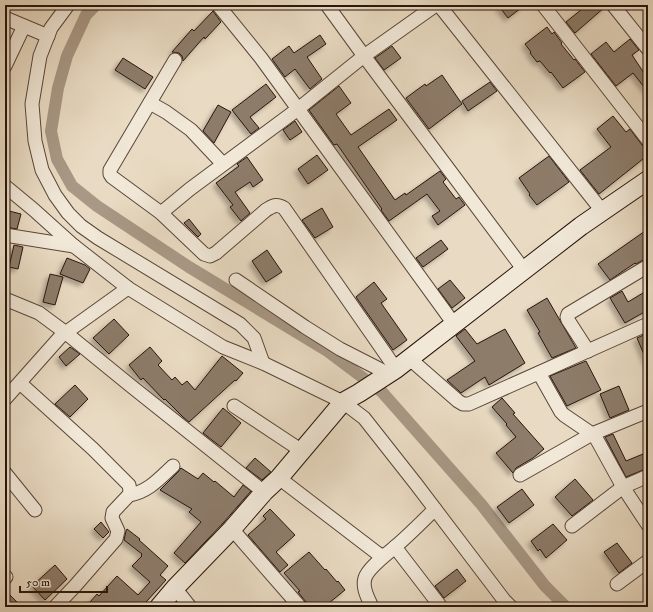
<svg xmlns="http://www.w3.org/2000/svg" width="653" height="612" font-family="'IM FELL DW Pica',serif">
  <style>
    .lines { fill: none; stroke-linecap: round; stroke-linejoin: round }
    .canal { stroke: #a89885; stroke-width: 12 }
    .building { fill: #8d7c6b; stroke: #29150c; filter: url(#shadow) }
    .street-casing { stroke: #59463a; stroke-width: 15 }
    .secondary-casing { stroke: #29150c; stroke-width: 20 }
    .street { stroke: #f1e8d8; stroke-width: 13 }
    .secondary { stroke: #f1e8d8; stroke-width: 18 }
  </style>
  <defs>
    <filter id="shadow"><feDropShadow dx="-3.5" dy="3.5" stdDeviation="2" flood-color="#0004"/></filter>
  </defs>
  <rect width="100%" height="100%" fill="#e9dbc3"/>
  <filter id="stains"><feTurbulence type="fractalNoise" baseFrequency=".005" numOctaves="4"/><feColorMatrix values="0 0 0 0 .2 0 0 0 0 .09 0 0 0 0 .02 0 0 0 .5 -.17"/></filter>
  <radialGradient id="worn" r=".72"><stop offset=".6" stop-color="#630" stop-opacity="0"/><stop offset="1" stop-color="#630" stop-opacity=".3"/></radialGradient>
  <g class="lines">
    <!-- canal -->
    <polyline class="canal" points="96,5 86,15 67,56 58,88 51,131 57,159 72,186 97,206 189,267 326,350 382,392 481,504 545,586 566,607"/>
  </g>
  <!-- building -->
  <g class="building">
    <polygon points="498,5 525,5 508,18"/>
    <polygon points="587,5 605,5 605,7 575,33 566,22"/>
    <polygon points="213,11 221,22 205,39 204,37 183,61 182,56 179,53 172,52 192,29 194,31"/>
    <polygon points="547,27 552,34 554,32 562,43 561,44 574,60 575,59 585,72 563,88 551,72 550,73 540,61 537,62 530,53 531,52 525,44"/>
    <polygon points="320,35 326,44 307,57 322,79 310,89 295,69 285,77 272,59 289,46 294,53"/>
    <polygon points="630,39 639,50 632,55 648,79 648,92 633,73 616,86 591,54 606,42 614,52"/>
    <polygon points="392,46 401,58 384,70 375,58"/>
    <polygon points="123,58 153,77 145,89 115,70"/>
    <polygon points="442,75 462,104 429,129 406,98 425,84 426,86"/>
    <polygon points="490,82 497,91 468,111 462,101"/>
    <polygon points="266,84 276,97 250,117 259,128 251,134 232,110"/>
    <polygon points="339,86 351,103 336,114 351,135 389,109 397,120 358,147 395,200 405,193 406,195 440,171 446,179 443,182 456,199 459,197 465,205 438,225 432,216 440,211 427,194 389,221 381,210 382,209 337,144 334,145 309,110"/>
    <polygon points="218,105 231,112 214,143 203,131"/>
    <polygon points="613,116 626,132 630,129 642,145 645,147 648,148 648,155 599,194 580,170 611,147 597,129"/>
    <polygon points="295,121 302,132 290,140 283,130"/>
    <polygon points="317,155 328,170 308,184 298,169"/>
    <polygon points="549,156 569,182 537,205 529,195 530,194 519,178"/>
    <polygon points="247,157 263,180 253,187 250,182 235,192 250,213 241,221 230,207 233,205 216,183 239,166 237,164"/>
    <polygon points="322,208 333,227 315,238 302,220"/>
    <polygon points="5,210 21,214 17,229 5,227"/>
    <polygon points="189,219 201,234 198,237 184,223"/>
    <polygon points="648,229 648,257 636,264 635,263 610,280 598,264"/>
    <polygon points="441,240 448,249 423,267 416,258"/>
    <polygon points="14,245 23,247 18,269 9,267"/>
    <polygon points="267,250 282,272 266,282 252,261"/>
    <polygon points="67,258 85,265 90,269 83,283 60,274"/>
    <polygon points="50,274 63,277 55,305 43,302"/>
    <polygon points="450,280 465,298 452,308 438,289"/>
    <polygon points="374,282 387,299 381,303 407,340 393,350 356,297"/>
    <polygon points="648,290 648,310 625,323 610,298 622,291 628,302"/>
    <polygon points="547,298 576,348 552,358 538,333 540,332 527,310"/>
    <polygon points="114,319 129,335 109,354 93,338"/>
    <polygon points="465,329 477,344 505,329 525,363 489,385 485,377 461,393 447,380 475,361 456,336"/>
    <polygon points="648,333 648,364 637,338"/>
    <polygon points="70,347 80,354 66,366 59,357"/>
    <polygon points="150,347 162,361 158,365 172,380 175,377 182,385 187,381 195,390 222,356 243,373 236,381 235,380 189,422 183,417 165,399 164,400 143,378 141,380 129,365"/>
    <polygon points="586,361 601,390 567,406 550,376"/>
    <polygon points="75,385 88,399 70,417 55,404"/>
    <polygon points="619,386 629,410 610,418 600,394"/>
    <polygon points="502,398 515,413 513,414 544,449 533,458 516,468 513,473 496,453 516,437 506,425 507,424 492,407"/>
    <polygon points="223,408 241,423 221,447 203,433"/>
    <polygon points="613,434 626,461 648,452 648,468 626,477 605,437"/>
    <polygon points="255,458 271,472 262,480 246,468"/>
    <polygon points="181,468 198,479 203,473 214,482 215,481 234,497 243,485 251,491 224,522 185,563 174,553 201,522 189,512 192,509 160,490 178,472"/>
    <polygon points="575,479 593,500 572,516 555,497"/>
    <polygon points="522,489 534,505 509,523 497,507"/>
    <polygon points="270,509 295,535 276,552 288,565 280,572 248,535 266,519 263,516"/>
    <polygon points="101,522 109,532 103,538 94,529"/>
    <polygon points="553,524 567,540 546,558 540,549 538,551 531,541"/>
    <polygon points="127,529 140,539 139,540 168,566 160,575 166,580 146,602 149,605 149,607 96,607 90,602 97,594 99,596 117,576 138,595 150,582 132,566 142,556 141,555 142,554 124,540 126,531"/>
    <polygon points="617,543 632,563 619,573 604,552"/>
    <polygon points="309,552 325,570 326,569 337,582 338,581 345,590 324,607 309,607 306,602 298,592 300,591 284,573"/>
    <polygon points="55,565 67,579 45,600 32,586"/>
    <polygon points="457,569 466,581 444,598 435,586"/>
    <polygon points="5,590 16,601 21,607 5,607"/>
  </g>
  <g class="lines">
    <!-- street casing -->
    <g class="street-casing">
      <g id="street">
        <polyline points="68,5 51,28 40,56 32,104 35,141 42,170 55,195 68,213 81,226 98,238 240,324 254,338 263,363"/>
        <polyline points="218,5 261,58 454,324"/>
        <polyline points="327,5 364,56 524,270"/>
        <polyline points="439,5 603,212"/>
        <polyline points="543,5 648,140"/>
        <polyline points="613,5 648,49"/>
        <polyline points="5,18 48,36"/>
        <path d="M175 60 110 170V174L112 177 161 213 204 254 210 256 216 253 266 210C273 206 276 203 284 208L396 369"/>
        <polyline points="5,66 24,26"/>
        <polyline points="150,103 166,112 191,130 223,164"/>
        <polyline points="5,186 34,210 74,246 128,288 223,347 263,363 343,402 364,418 416,484 504,600 511,607"/>
        <polyline points="161,213 190,189 298,109 364,56 436,5"/>
        <polyline points="5,235 74,246"/>
        <polyline points="236,280 305,327 340,349 389,374"/>
        <polyline points="5,299 39,313 66,333 131,386 264,492"/>
        <polyline points="588,351 568,320 567,317 568,314 648,266"/>
        <polyline points="410,359 458,401 463,404 469,404 648,324"/>
        <polyline points="539,373 561,412 564,415 592,434 596,438 623,487 648,525"/>
        <polyline points="20,383 93,449 129,485 130,491 129,495 113,512 112,518 118,531 116,539 75,586 55,607"/>
        <polyline points="5,399 61,336 128,288"/>
        <polyline points="234,406 302,451"/>
        <polyline points="5,473 35,510"/>
        <polyline points="520,475 592,434 648,411"/>
        <polyline points="279,478 377,553 383,556"/>
        <path d="M129 495C148 492 159 479 173 466"/>
        <polyline points="572,526 623,487 648,476"/>
        <polyline points="232,529 300,607"/>
        <polyline points="395,547 441,607"/>
        <polyline points="5,578 6,577"/>
        <polyline points="617,584 648,561"/>
        <polyline points="175,588 190,607"/>
        <path d="M372 607C368 598 362 588 365 578 368 568 387 554 395 547 409 535 422 522 435 509"/>
      </g>
    </g>
    <!-- secondary casing -->
    <g class="secondary-casing">
      <polyline id="secondary" points="159,607 175,588 232,529 264,492 279,478 343,402 359,393 396,369 581,226 648,180"/>
    </g>
    <!-- street -->
    <use href="#street" class="street"/>
    <!-- secondary -->
    <use href="#secondary" class="secondary"/>
  </g>
  <!-- margin -->
  <rect width="653" height="612" fill="none" stroke="#e9dbc3" stroke-width="20"/>
  <rect x="6" y="6" width="641" height="600" fill="none" stroke="#29150c" stroke-width="2"/>
  <rect x="10" y="10" width="633" height="592" fill="none" stroke="#29150c"/>
  <!-- scale -->
  <path d="M20 586v6h87v-6" fill="none" stroke="#29150c" stroke-width="2"/>
  <text x="26" y="586" font-size="12" fill="#29150c" stroke="#f1e8d8" stroke-width="3" paint-order="stroke">50 m</text>
  <rect width="100%" height="100%" filter="url(#stains)"/>
  <rect width="100%" height="100%" fill="url(#worn)"/>
</svg>
